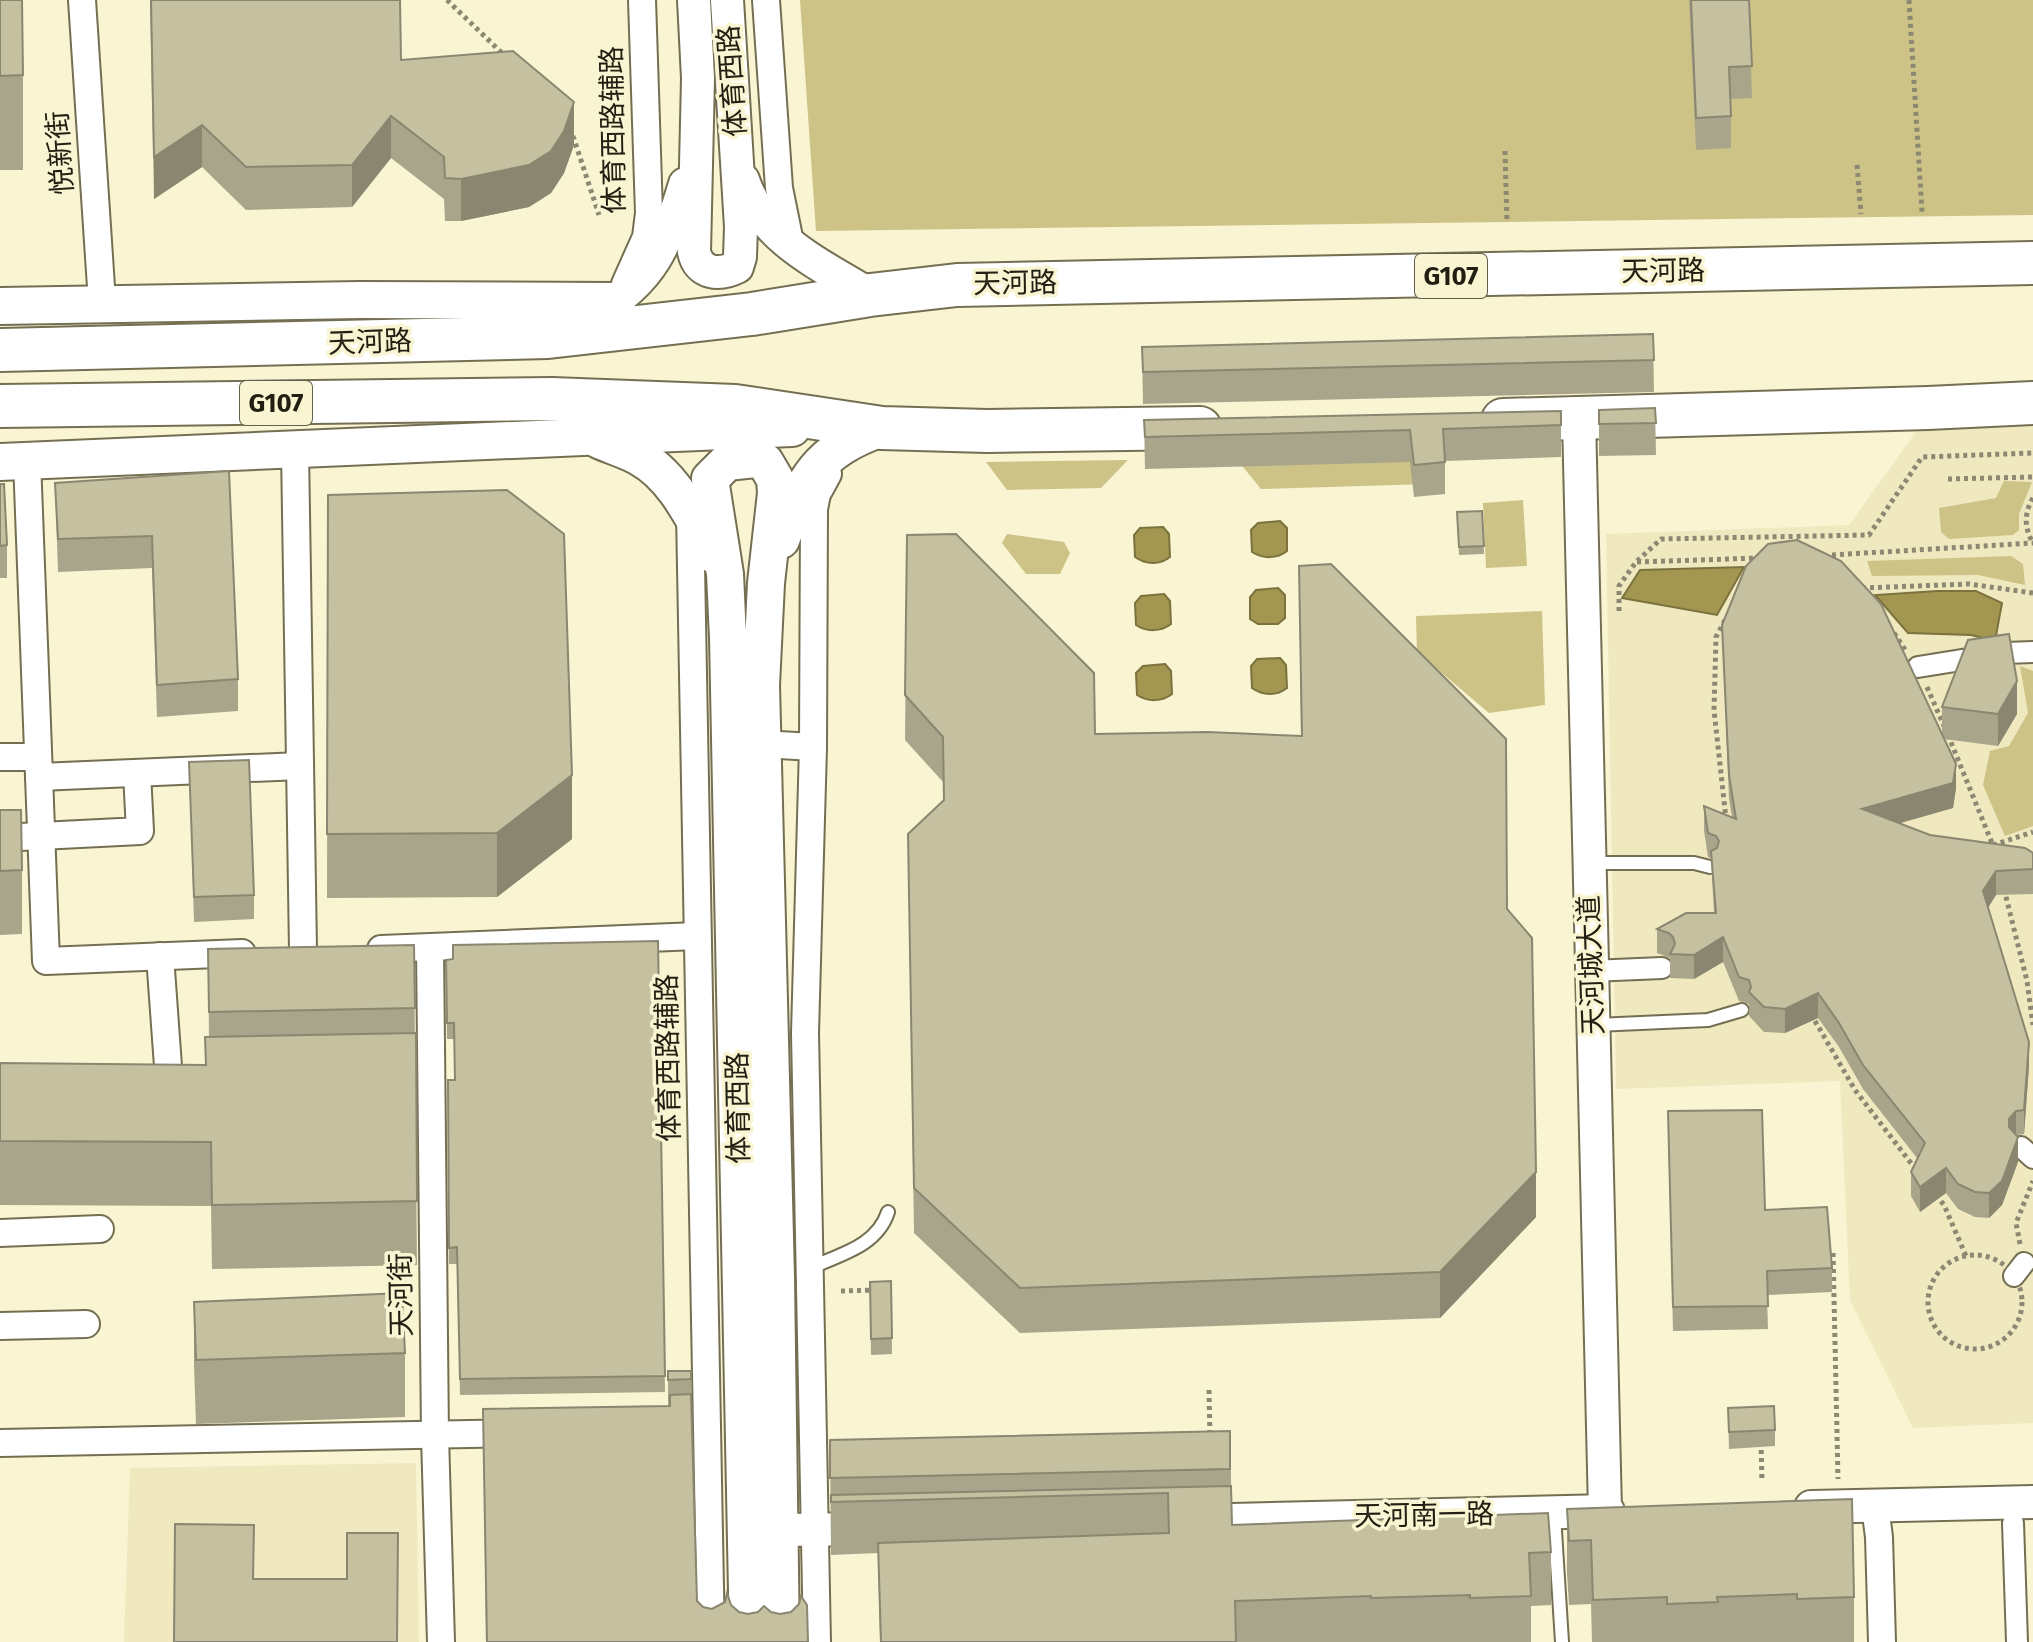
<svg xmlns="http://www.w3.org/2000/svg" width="2033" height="1642" font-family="'Fira Sans','Noto Sans SC',sans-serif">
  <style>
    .built { fill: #f0e9c0 }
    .green { fill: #cdc387 }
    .water { fill: #a29650; stroke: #7b723d; stroke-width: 2 }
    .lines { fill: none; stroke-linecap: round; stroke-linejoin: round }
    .service-casing { stroke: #746f52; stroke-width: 16 }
    .pedestrian-casing { stroke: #746f52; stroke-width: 24 }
    .minor-casing { stroke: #746f52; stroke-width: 30 }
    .tertiary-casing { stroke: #746f52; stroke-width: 36 }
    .secondary-casing { stroke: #746f52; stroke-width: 40 }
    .trunk-casing { stroke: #746f52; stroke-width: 46 }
    .path { stroke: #8c8871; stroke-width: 5; stroke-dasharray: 4 4; stroke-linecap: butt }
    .service { stroke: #fff; stroke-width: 12 }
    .pedestrian { stroke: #fff; stroke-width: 20 }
    .minor { stroke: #fff; stroke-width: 26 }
    .tertiary { stroke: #fff; stroke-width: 32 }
    .secondary { stroke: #fff; stroke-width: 36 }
    .trunk { stroke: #fff; stroke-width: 42 }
    .wall { fill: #a9a58a }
    .shaded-wall { fill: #8a8670 }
    .building { fill: #c5c0a0; stroke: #8a8670; stroke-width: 2 }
    .labels { text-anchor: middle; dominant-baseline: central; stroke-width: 7; stroke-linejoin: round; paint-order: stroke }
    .shield { fill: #f9f4d2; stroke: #625f4c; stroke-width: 2 }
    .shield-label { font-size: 26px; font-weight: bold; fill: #211f12 }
    .street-label { font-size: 28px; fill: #211f12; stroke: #f9f4d2 }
  </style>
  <rect width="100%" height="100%" fill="#f9f4d2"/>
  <!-- built -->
  <g class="built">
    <polygon points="2033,420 2033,1423 1913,1428 1850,1300 1840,1081 1616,1089 1606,534 1849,525 1923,422"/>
    <polygon points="416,1463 419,1642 124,1642 130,1468"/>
  </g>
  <!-- green -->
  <g class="green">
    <polygon points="800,0 2033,0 2033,215 816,231"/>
    <polygon points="1448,456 1429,484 1261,489 1239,462"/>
    <polygon points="1128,460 1101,488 1007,490 986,462"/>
    <polygon points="2004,481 2032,482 2019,514 2019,530 2013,535 1949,539 1941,532 1939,508 1996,498"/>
    <polygon points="1523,500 1527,566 1486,568 1483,503"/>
    <polygon points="1007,534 1064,542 1070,553 1060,574 1026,574 1002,543"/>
    <polygon points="2011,556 2023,564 2025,585 1978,575 1872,576 1867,561"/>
    <polygon points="1542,611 1545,705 1489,713 1417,652 1416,616"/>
    <polygon points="2020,666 2033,671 2033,826 2005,836 1983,785 1990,751 2009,746 2028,713"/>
  </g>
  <!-- water -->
  <g class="water">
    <path d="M1280 521 1287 528V551C1277 559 1263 559 1252 552L1251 530 1258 523Z"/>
    <path d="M1163 527 1169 534 1170 557C1160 565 1146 565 1135 557L1134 535 1140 528Z"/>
    <polygon points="1744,567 1717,615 1622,598 1640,570"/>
    <polygon points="1278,588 1285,595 1285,618 1278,624 1258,624 1250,619 1250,597 1256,590"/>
    <polygon points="1937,591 1976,591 2002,603 1995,641 1971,635 1908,633 1875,595"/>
    <path d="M1164 594 1170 601 1171 624C1161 632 1146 632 1136 625L1135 603 1141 596Z"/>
    <path d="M1280 658 1286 665 1287 688C1277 696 1263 696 1252 688L1251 666 1257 659Z"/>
    <path d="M1165 664 1171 671 1172 694C1162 702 1148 702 1137 695L1136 673 1143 666Z"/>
  </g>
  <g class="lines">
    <!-- service casing -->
    <g class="service-casing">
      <g id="service">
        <polyline points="1589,863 1694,863 1710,867"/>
        <polyline points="1596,1025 1708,1020 1742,1010"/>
        <path d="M810 1268C841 1254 877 1246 888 1212"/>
        <polyline points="1554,1515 1562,1642"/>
      </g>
    </g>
    <!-- pedestrian casing -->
    <g class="pedestrian-casing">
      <g id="pedestrian">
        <polyline points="1918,667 2005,653 2033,652"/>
        <polyline points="1591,971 1662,968"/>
        <polyline points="2021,1147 2033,1158"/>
        <polyline points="2014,1276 2024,1263"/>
        <polyline points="2013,1523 2017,1642"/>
      </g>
    </g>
    <!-- minor casing -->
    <g class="minor-casing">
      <g id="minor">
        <polyline points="82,0 102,302"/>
        <polyline points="766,0 779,188 791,247"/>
        <polyline points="625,284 646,237 649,213 642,0"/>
        <polyline points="295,450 303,950"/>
        <polyline points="27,460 46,961 242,953"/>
        <polyline points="690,513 711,1642"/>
        <polyline points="762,744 813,747"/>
        <polyline points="0,757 38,757"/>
        <polyline points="39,777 300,766"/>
        <polyline points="0,838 140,831 137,773"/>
        <polyline points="430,948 435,1436 441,1642"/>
        <polyline points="381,949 697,936"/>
        <polyline points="151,1082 169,1080 160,956"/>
        <polyline points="0,1233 100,1229"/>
        <polyline points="0,1326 86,1324"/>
        <polyline points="0,1443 517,1433"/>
        <polyline points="1875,1506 1879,1537 1882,1642"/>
        <polyline points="817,1642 805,1033 813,747 814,509 817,494 828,474"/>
      </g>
    </g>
    <!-- tertiary casing -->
    <g class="tertiary-casing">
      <g id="tertiary">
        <path d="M694 0 698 78 694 252C699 274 719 276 737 267L740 257 741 227 727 0"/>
        <path d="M743 180C763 240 820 264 870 295"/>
        <path d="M596 312C651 283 668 242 685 184"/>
        <polyline points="1579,419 1605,1511"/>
        <polyline points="1811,1507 2033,1502"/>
        <polyline points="1191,1521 1608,1511"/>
        <polyline points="780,1530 872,1529"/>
      </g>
    </g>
    <!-- secondary casing -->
    <g class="secondary-casing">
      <g id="secondary">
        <polyline points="0,306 360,300 617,301"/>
        <path d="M599 440C612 446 627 450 639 457 675 476 695 522 714 555"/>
        <polyline points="0,462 792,428"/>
        <path d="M781 540C804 478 817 451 882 428"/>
        <polyline points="748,1642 728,638 725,574 710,479 727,462 755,459 765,462 775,479 776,493 766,583 761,685 776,1277 781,1642"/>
      </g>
    </g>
    <!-- trunk casing -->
    <g class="trunk-casing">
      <g id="trunk">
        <polyline points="0,350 548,337 752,314 870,295 957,285 2033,263"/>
        <polyline points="0,406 552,399 735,406 882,428 987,431 1200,428"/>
        <polyline points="1503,420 1928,408 2033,403"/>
      </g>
    </g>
    <!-- path -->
    <g class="path">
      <polyline points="447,0 503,54"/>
      <polyline points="1909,0 1922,212"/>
      <polyline points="573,136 599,215"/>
      <polyline points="1505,151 1507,223"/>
      <polyline points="1857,165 1861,214"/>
      <polyline points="1948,479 2033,477"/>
      <path d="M2033 498C2024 513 2024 528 2033 543"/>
      <polyline points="1832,555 2033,543"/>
      <polyline points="1637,562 1759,558"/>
      <polyline points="1862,588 1969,584 2033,593"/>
      <polyline points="1619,611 1619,586 1636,562 1661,539 1869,535 1922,457 2033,453"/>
      <polyline points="1725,620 1716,637 1714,710 1726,819"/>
      <polyline points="1894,633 1906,651"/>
      <polyline points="1927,687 1944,726"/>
      <polyline points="1948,735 1994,848"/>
      <polyline points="1993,845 2033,832"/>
      <polyline points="2004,889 2027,981 2033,1025"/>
      <polyline points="1811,1014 1855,1090 1917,1171"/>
      <polyline points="1936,1195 1944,1205 1966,1256"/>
      <polyline points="2020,1244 2016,1223 2033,1181"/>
      <polyline points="1827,1251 1833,1251 1838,1479"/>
      <circle cx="1975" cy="1302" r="47"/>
      <polyline points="841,1291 875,1290"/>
      <polyline points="1209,1390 1210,1437"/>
      <polyline points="1761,1442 1762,1482"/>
    </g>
    <!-- service -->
    <use href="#service" class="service"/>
    <!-- pedestrian -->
    <use href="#pedestrian" class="pedestrian"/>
    <!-- minor -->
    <use href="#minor" class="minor"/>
    <!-- tertiary -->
    <use href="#tertiary" class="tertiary"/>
    <!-- secondary -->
    <use href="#secondary" class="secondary"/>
    <!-- trunk -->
    <use href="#trunk" class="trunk"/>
  </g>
  <!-- wall -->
  <g class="wall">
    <polygon points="0,0 23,75 23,170 0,170"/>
    <polygon points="150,0 400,0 401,60 574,145 564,173 551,193 529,207 461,221 445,221 444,199 391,158 352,207 246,210 202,167 154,199"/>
    <polygon points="1689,0 1749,0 1752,98 1731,99 1731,148 1696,150"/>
    <polygon points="1653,334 1654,392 1143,404 1142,347"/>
    <polygon points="1655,408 1656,455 1599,456 1599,410"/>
    <polygon points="1561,411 1561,457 1445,461 1445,494 1414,497 1410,462 1145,469 1144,420"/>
    <polygon points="229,471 238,679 238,711 157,717 152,568 58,572 55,483"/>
    <polygon points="0,484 7,545 7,578 0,578"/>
    <polygon points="328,495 572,839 497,897 327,898"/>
    <polygon points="1482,511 1484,554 1459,555 1457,512"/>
    <polygon points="907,535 1095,734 1301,736 1299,566 1507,909 1536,1217 1440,1318 1020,1333 914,1233 908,834 943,801 943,782 905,740"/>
    <polygon points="1722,625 1942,735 1942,707 2017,714 1998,746 1944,739 1956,788 1953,808 1899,823 1930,835 2033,853 2033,894 1996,895 1988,908 2029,1066 2024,1134 2016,1135 2018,1162 2002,1205 1989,1218 1975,1217 1958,1209 1946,1193 1920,1212 1911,1196 1911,1172 1917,1158 1863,1089 1839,1047 1818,1018 1785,1033 1764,1032 1749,1016 1749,1004 1739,1001 1723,962 1694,979 1670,978 1670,958 1657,953 1657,929 1714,913 1711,858 1708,857 1704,831 1704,806 1732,817 1729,799"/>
    <polygon points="189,762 254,895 254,919 194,922"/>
    <polygon points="0,810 22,870 22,934 0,935"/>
    <polygon points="658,941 665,1392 460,1395 457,1264 449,1264 448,1080 455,1080 454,1039 447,1039 446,960"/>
    <polygon points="414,945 417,1265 212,1269 211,1206 0,1205 0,1063 205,1065 209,1037 208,949"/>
    <polygon points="1668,1134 1765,1210 1832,1268 1832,1292 1767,1295 1768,1329 1673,1331"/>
    <polygon points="891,1281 892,1354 871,1355 870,1282"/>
    <polygon points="194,1302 405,1353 405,1417 196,1424 194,1366"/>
    <polygon points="668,1371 691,1371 697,1601 703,1607 712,1609 731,1605 739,1612 808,1642 486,1642 483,1409 668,1406"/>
    <polygon points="1728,1408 1775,1430 1775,1446 1729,1449"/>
    <polygon points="1230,1431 1232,1525 1551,1552 1551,1605 1531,1606 1531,1642 880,1642 878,1553 831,1555 830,1440"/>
    <polygon points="1567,1509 1854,1597 1854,1642 1592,1642 1591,1604 1569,1605 1567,1573"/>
  </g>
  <!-- shaded-wall -->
  <g class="shaded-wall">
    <polygon points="574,102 574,145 564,173 551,193 529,207 461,221 461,179"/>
    <polygon points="391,116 391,158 352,207 352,165"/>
    <polygon points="202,125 202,167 154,199 154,157"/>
    <polygon points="2017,681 2017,714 1998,746 1998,714"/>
    <polygon points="1956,764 1956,788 1953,808 1862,834 1862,809"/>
    <polygon points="572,775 572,839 497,897 497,833"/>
    <polygon points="1996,871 1996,895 1983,915 1983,891"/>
    <polygon points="1723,937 1723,962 1694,979 1694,955"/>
    <polygon points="1818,993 1818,1018 1785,1033 1785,1009"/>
    <polygon points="2029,1042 2029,1066 2024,1134 2024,1110"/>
    <polygon points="2016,1111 2016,1135 2009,1143 2009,1119"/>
    <polygon points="2018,1137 2018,1162 2002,1205 1989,1218 1989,1193"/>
    <polygon points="1946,1168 1946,1193 1920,1212 1920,1187"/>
    <polygon points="1536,1172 1536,1217 1440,1318 1440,1272"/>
  </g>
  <!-- building -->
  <g class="building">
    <polygon points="0,0 22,0 23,75 0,76"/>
    <polygon points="151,0 400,0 401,60 513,51 574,102 564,131 551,151 529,165 461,179 445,178 444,157 391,116 352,165 246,167 202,125 154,157"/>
    <polygon points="1691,0 1749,0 1752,66 1729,67 1731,116 1696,118"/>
    <polygon points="1653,334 1654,360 1143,372 1142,347"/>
    <polygon points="1655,408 1656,423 1599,424 1599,410"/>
    <polygon points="1561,411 1561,425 1443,429 1445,462 1414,465 1410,430 1145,437 1144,420"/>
    <polygon points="229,471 238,679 157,685 152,536 58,539 55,483"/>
    <polygon points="0,484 4,484 7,545 0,546"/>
    <polygon points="507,490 564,534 572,775 497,833 327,834 328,495"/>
    <polygon points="1482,511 1484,546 1459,547 1457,512"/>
    <polygon points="956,534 1094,673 1095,734 1208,732 1302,736 1299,566 1331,564 1506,739 1507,909 1532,938 1536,1172 1440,1272 1020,1288 914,1188 908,834 944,800 943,737 905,695 907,535"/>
    <polygon points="1797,540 1841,561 1881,604 1956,764 1953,783 1862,809 1930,835 2025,848 2033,853 2033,869 1996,871 1983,891 2029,1042 2024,1110 2016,1111 2009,1119 2009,1127 2018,1137 2002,1181 1989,1193 1975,1192 1958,1184 1946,1168 1920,1187 1911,1172 1925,1143 1863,1065 1839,1023 1818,993 1785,1009 1764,1007 1749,992 1751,987 1749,980 1739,977 1723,937 1694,955 1670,954 1675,944 1673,937 1669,933 1657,929 1686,913 1716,913 1711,851 1717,848 1719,841 1716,836 1708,833 1704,806 1736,819 1729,775 1722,625 1746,566 1768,544"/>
    <polygon points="2009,634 2017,681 1998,714 1942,707 1968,640"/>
    <polygon points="249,760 254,895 194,897 189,762"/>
    <polygon points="0,810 21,810 22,870 0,871"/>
    <polygon points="658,941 665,1376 460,1379 457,1247 449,1248 448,1080 455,1080 454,1023 447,1023 446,960 453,959 453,945"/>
    <polygon points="414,945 415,1008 209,1012 208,949"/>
    <polygon points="416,1033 417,1201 212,1205 211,1142 0,1141 0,1063 206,1065 205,1037"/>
    <polygon points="1762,1110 1765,1210 1827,1207 1832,1268 1767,1271 1768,1306 1673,1307 1668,1111"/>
    <polygon points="891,1281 892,1338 871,1339 870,1282"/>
    <polygon points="402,1293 405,1353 196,1360 194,1302"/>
    <polygon points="668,1371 691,1371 691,1379 668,1380"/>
    <polygon points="691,1394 697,1601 703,1607 712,1609 725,1602 727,1593 731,1605 739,1612 748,1614 758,1612 764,1606 771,1612 780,1614 791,1612 799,1604 801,1596 807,1605 808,1642 487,1642 483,1409 670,1406 670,1395"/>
    <polygon points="1774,1406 1775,1430 1729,1432 1728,1408"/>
    <polygon points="1230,1431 1230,1469 830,1478 830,1440"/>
    <polygon points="1231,1486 1232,1525 1548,1513 1551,1552 1529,1553 1531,1596 1470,1598 1470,1595 1371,1598 1371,1596 1235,1601 1236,1642 881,1642 878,1543 1169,1533 1168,1493 831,1502 831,1495"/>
    <polygon points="1852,1499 1854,1597 1797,1599 1797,1594 1717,1597 1718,1602 1667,1604 1667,1597 1593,1600 1591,1540 1569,1541 1567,1509"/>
    <polygon points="175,1524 254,1525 253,1579 347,1579 347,1533 398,1533 397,1642 174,1642"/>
  </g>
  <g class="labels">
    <!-- shield labels -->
    <g class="shield">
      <rect x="1415" y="254" width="72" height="44" rx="6"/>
      <rect x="240" y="381" width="72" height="44" rx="6"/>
    </g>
    <g class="shield-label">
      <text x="1451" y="276">G107</text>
      <text x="276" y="403">G107</text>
    </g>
    <!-- street labels -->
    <g class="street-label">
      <text transform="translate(732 81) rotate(-94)">体育西路</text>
      <text transform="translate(613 130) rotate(-91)">体育西路辅路</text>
      <text transform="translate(60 153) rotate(-94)">悦新街</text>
      <text transform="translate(1663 271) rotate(-1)">天河路</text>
      <text transform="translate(1015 283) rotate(-1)">天河路</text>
      <text transform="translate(370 342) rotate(-2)">天河路</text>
      <text transform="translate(1591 965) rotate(-92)">天河城大道</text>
      <text transform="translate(668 1058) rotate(-91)">体育西路辅路</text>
      <text transform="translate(738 1108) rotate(-91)">体育西路</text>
      <text transform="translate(401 1295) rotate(-91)">天河街</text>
      <text transform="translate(1424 1515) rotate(-1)">天河南一路</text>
    </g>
  </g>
</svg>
